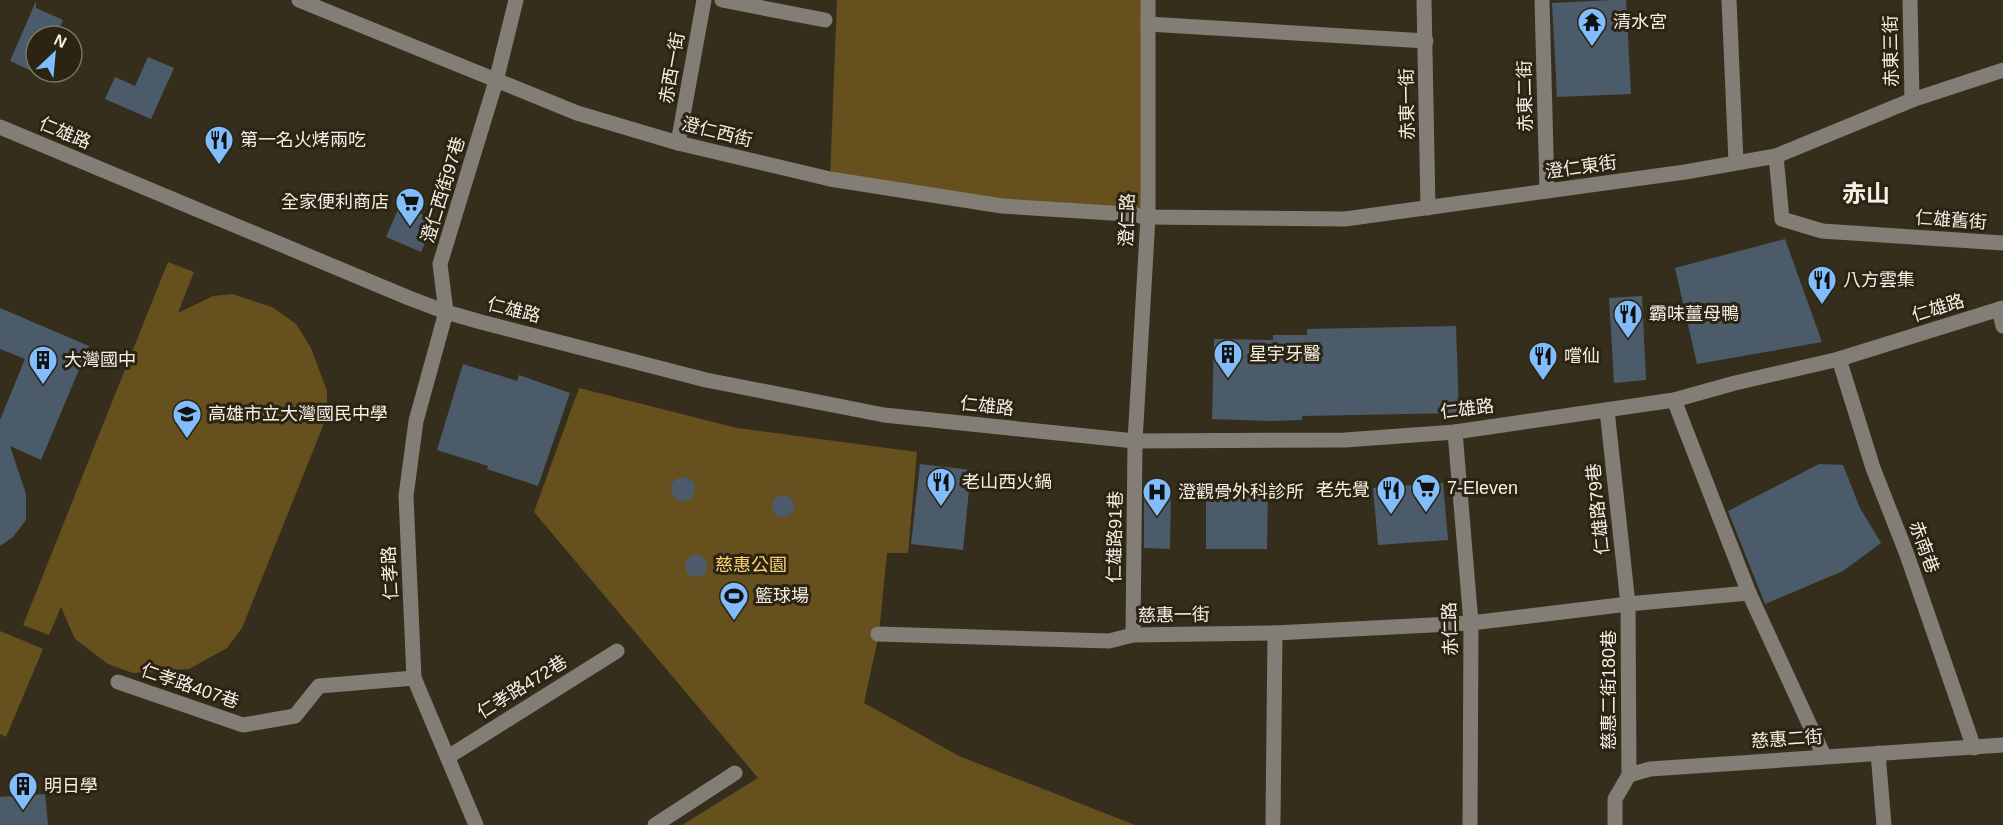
<svg xmlns="http://www.w3.org/2000/svg" width="2003" height="825" font-family="Helvetica,'Noto Sans TC',sans-serif">
  <style>
    .green { fill: #66501d }
    .building { fill: #4c5b6a }
    .lines { fill: none; stroke-linecap: round; stroke-linejoin: round }
    .minor { stroke: #827e75; stroke-width: 15 }
    .labels { text-anchor: middle; dominant-baseline: central; stroke-width: 6; stroke-linejoin: round; paint-order: stroke }
    .poi-label { font-size: 18px; fill: #f4efe4; stroke: #2c2413; text-anchor: start }
    .street-label { font-size: 18px; fill: #f4efe4; stroke: #2c2413 }
    .park-label { font-size: 18px; fill: #fbd171; stroke: #2c2413 }
    .district-label { font-size: 24px; font-weight: bold; fill: #f4efe4; stroke: #2c2413 }
  </style>
  <rect width="100%" height="100%" fill="#362e1d"/>
  <!-- green -->
  <g class="green">
    <polygon points="837,0 1149,0 1148,217 830,179"/>
    <polygon points="168,262 194,272 178,313 213,296 232,294 272,307 296,324 311,348 327,391 327,416 242,628 227,648 189,669 133,673 108,664 75,639 61,607 49,635 23,625"/>
    <polygon points="579,388 737,428 917,452 908,553 887,553 879,634 864,703 959,756 1135,825 682,825 758,778 534,512"/>
    <polygon points="0,631 43,649 6,737 0,734"/>
  </g>
  <!-- building -->
  <g class="building">
    <polygon points="1612,0 1626,0 1631,94 1557,97 1552,3"/>
    <polygon points="36,1 36,8 63,20 56,36 36,36 36,73 10,61"/>
    <polygon points="148,57 174,68 151,119 105,99 115,77 135,86"/>
    <polygon points="400,205 435,220 421,252 386,237"/>
    <polygon points="1785,239 1822,342 1697,364 1675,268"/>
    <polygon points="1642,296 1646,380 1614,383 1609,298"/>
    <polygon points="0,308 89,346 41,460 10,446 26,494 26,520 13,537 0,546 0,420 25,359 0,349"/>
    <polygon points="1456,326 1459,413 1302,416 1302,420 1269,421 1212,419 1214,339 1273,340 1273,335 1307,335 1307,329"/>
    <polygon points="463,364 517,381 519,375 570,393 538,486 487,469 488,466 437,450"/>
    <polygon points="920,464 971,470 963,550 911,544"/>
    <polygon points="1819,464 1843,465 1860,508 1881,543 1843,571 1765,604 1728,511"/>
    <circle cx="683" cy="489" r="12"/>
    <polygon points="1443,483 1448,540 1378,545 1373,488"/>
    <polygon points="1144,486 1171,486 1170,549 1144,548"/>
    <polygon points="1206,489 1268,489 1267,549 1206,549"/>
    <circle cx="783" cy="506" r="11"/>
    <circle cx="696" cy="566" r="11"/>
    <polygon points="45,794 48,825 0,825 0,797"/>
  </g>
  <g class="lines">
    <!-- minor -->
    <g class="minor">
      <polyline points="299,0 577,113 678,143 830,179 1002,206 1127,214 1148,217 1345,219 1685,172 1776,156 1912,100 2003,70"/>
      <polyline points="722,0 825,20"/>
      <polyline points="1424,0 1428,208"/>
      <polyline points="1542,0 1547,191"/>
      <polyline points="1729,0 1736,162"/>
      <polyline points="1910,0 1912,100"/>
      <polyline points="1148,24 1426,41"/>
      <polyline points="0,127 409,298 446,312 481,322 706,380 884,415 1135,441 1345,440 1455,432 1674,400 1735,383 1839,359 2003,308"/>
      <polyline points="678,143 704,0"/>
      <polyline points="1776,156 1782,219 1822,231 2003,243"/>
      <polyline points="1999,309 2003,326"/>
      <polyline points="1839,359 1873,468 1906,552 1974,748"/>
      <polyline points="1674,400 1749,593 1824,756"/>
      <polyline points="1607,410 1628,604 1629,775"/>
      <polyline points="1455,432 1471,623 1470,825"/>
      <polyline points="878,634 1109,641 1133,635 1275,633 1471,623 1628,604 1749,593"/>
      <polyline points="1133,635 1135,441 1148,217 1148,0"/>
      <polyline points="118,682 243,725 295,716 319,686 414,678"/>
      <polyline points="1878,753 1884,825"/>
      <polyline points="448,757 617,651"/>
      <polyline points="1273,822 1275,633"/>
      <polyline points="476,825 414,678 406,496 416,421 446,312 440,264 496,81 516,0"/>
      <polyline points="655,825 735,773"/>
      <polyline points="1615,825 1615,799 1629,775 1650,769 2003,745"/>
    </g>
  </g>
  <!-- icons -->
  <defs>
    <g id="temple-pin" transform="scale(1.5)"><path d="M0 17L-7.5 6A9.5 9.5 0 1 1 7.5 6Z" fill="#80bdfa" stroke="#2c2413"/><path d="M0-6L5-2H3V0L6.5 2.5H4V6H1.5V3h-3V6H-4V2.5H-6.5L-3 0V-2H-5Z" fill="#111"/></g>
    <g id="restaurant-pin" transform="scale(1.5)"><path d="M0 17L-7.5 6A9.5 9.5 0 1 1 7.5 6Z" fill="#80bdfa" stroke="#2c2413"/><path d="M-5-6h1v4h1v-4h1v4h1v-4h1v5L-1.5 .5V6h-2V.5L-5-1ZM5-6V6H3V1.5H1.5Q1.5-4 5-6Z" fill="#111"/></g>
    <g id="supermarket-pin" transform="scale(1.5)"><path d="M0 17L-7.5 6A9.5 9.5 0 1 1 7.5 6Z" fill="#80bdfa" stroke="#2c2413"/><path d="M-6-5.5h2.5l.6 2H6L4.5 2H-2.5L-4.4-4H-6ZM-1.5 3.2a1.3 1.3 0 1 0 .1 0ZM3 3.2a1.3 1.3 0 1 0 .1 0Z" fill="#111"/></g>
    <g id="building-pin" transform="scale(1.5)"><path d="M0 17L-7.5 6A9.5 9.5 0 1 1 7.5 6Z" fill="#80bdfa" stroke="#2c2413"/><path d="M-4-6H4V6H1V3H-1V6H-4ZM-2.5-4.3h1.7v1.8h-1.7ZM.8-4.3h1.7v1.8H.8ZM-2.5-1h1.7V.8h-1.7ZM.8-1h1.7V.8H.8Z" fill="#111"/></g>
    <g id="school-pin" transform="scale(1.5)"><path d="M0 17L-7.5 6A9.5 9.5 0 1 1 7.5 6Z" fill="#80bdfa" stroke="#2c2413"/><path d="M0-5L7-2L0 1L-7-2ZM-4 1L0 2.5L4 1V4Q0 6-4 4Z" fill="#111"/></g>
    <g id="hospital-pin" transform="scale(1.5)"><path d="M0 17L-7.5 6A9.5 9.5 0 1 1 7.5 6Z" fill="#80bdfa" stroke="#2c2413"/><path d="M-5-5h3v3.5h4V-5h3V5h-3V1.5h-4V5h-3Z" fill="#111"/></g>
    <g id="stadium-pin" transform="scale(1.5)"><path d="M0 17L-7.5 6A9.5 9.5 0 1 1 7.5 6Z" fill="#80bdfa" stroke="#2c2413"/><path d="M0-5a6.5 5 0 1 0 0 10a6.5 5 0 1 0 0-10ZM-3.5-1.8h7v3.6h-7Z" fill="#111"/></g>
  </defs>
  <g fill-rule="evenodd">
    <use href="#temple-pin" x="1592" y="22"/>
    <use href="#restaurant-pin" x="219" y="140"/>
    <use href="#supermarket-pin" x="410" y="202"/>
    <use href="#restaurant-pin" x="1822" y="280"/>
    <use href="#restaurant-pin" x="1628" y="314"/>
    <use href="#building-pin" x="1228" y="354"/>
    <use href="#restaurant-pin" x="1543" y="356"/>
    <use href="#building-pin" x="43" y="360"/>
    <use href="#school-pin" x="187" y="414"/>
    <use href="#restaurant-pin" x="941" y="482"/>
    <use href="#supermarket-pin" x="1426" y="488"/>
    <use href="#restaurant-pin" x="1391" y="490"/>
    <use href="#hospital-pin" x="1157" y="492"/>
    <use href="#stadium-pin" x="734" y="596"/>
    <use href="#building-pin" x="23" y="786"/>
  </g>
  <g class="labels">
    <!-- poi labels -->
    <g class="poi-label">
      <text x="1613" y="22">清水宮</text>
      <text x="240" y="140">第一名火烤兩吃</text>
      <text x="389" y="202" text-anchor="end">全家便利商店</text>
      <text x="1843" y="280">八方雲集</text>
      <text x="1649" y="314">霸味薑母鴨</text>
      <text x="1249" y="354">星宇牙醫</text>
      <text x="1564" y="356">嚐仙</text>
      <text x="64" y="360">大灣國中</text>
      <text x="208" y="414">高雄市立大灣國民中學</text>
      <text x="962" y="482">老山西火鍋</text>
      <text x="1447" y="488">7-Eleven</text>
      <text x="1370" y="490" text-anchor="end">老先覺</text>
      <text x="1178" y="492">澄觀骨外科診所</text>
      <text x="755" y="596">籃球場</text>
      <text x="44" y="786">明日學</text>
    </g>
    <!-- street labels -->
    <g class="street-label">
      <text transform="translate(1891 51) rotate(-91)">赤東三街</text>
      <text transform="translate(672 68) rotate(-80)">赤西一街</text>
      <text transform="translate(1525 96) rotate(-91)">赤東二街</text>
      <text transform="translate(1407 104) rotate(-91)">赤東一街</text>
      <text transform="translate(717 132) rotate(14)">澄仁西街</text>
      <text transform="translate(65 133) rotate(23)">仁雄路</text>
      <text transform="translate(1581 167) rotate(-8)">澄仁東街</text>
      <text transform="translate(443 190) rotate(-73)">澄仁西街97巷</text>
      <text transform="translate(1127 220) rotate(-88)">澄仁路</text>
      <text transform="translate(1951 220) rotate(4)">仁雄舊街</text>
      <text transform="translate(1938 308) rotate(-17)">仁雄路</text>
      <text transform="translate(514 310) rotate(14)">仁雄路</text>
      <text transform="translate(987 406) rotate(6)">仁雄路</text>
      <text transform="translate(1467 409) rotate(-7)">仁雄路</text>
      <text transform="translate(1598 509) rotate(-96)">仁雄路79巷</text>
      <text transform="translate(1115 537) rotate(-89)">仁雄路91巷</text>
      <text transform="translate(1924 547) rotate(70)">赤南巷</text>
      <text transform="translate(390 573) rotate(-93)">仁孝路</text>
      <text transform="translate(1174 615) rotate(-1)">慈惠一街</text>
      <text transform="translate(1450 629) rotate(-92)">赤仁路</text>
      <text transform="translate(190 686) rotate(19)">仁孝路407巷</text>
      <text transform="translate(522 687) rotate(-32)">仁孝路472巷</text>
      <text transform="translate(1609 690) rotate(-90)">慈惠二街180巷</text>
      <text transform="translate(1787 739) rotate(-4)">慈惠二街</text>
    </g>
    <!-- park labels -->
    <g class="park-label">
      <text x="751" y="565">慈惠公園</text>
    </g>
    <!-- district labels -->
    <g class="district-label">
      <text x="1866" y="193">赤山</text>
    </g>
  </g>
  <!-- north arrow -->
  <g transform="translate(54 54) rotate(26)"><circle r="28" fill="#2c2413" stroke="#7c7567" stroke-width="1.5"/>
  <path d="M0-4.5L10 22L0 15L-10 22Z" fill="#80bdfa"/>
  <text y="-9" font-size="16" font-weight="bold" text-anchor="middle" fill="#f4efe4">N</text>
  </g>
</svg>
